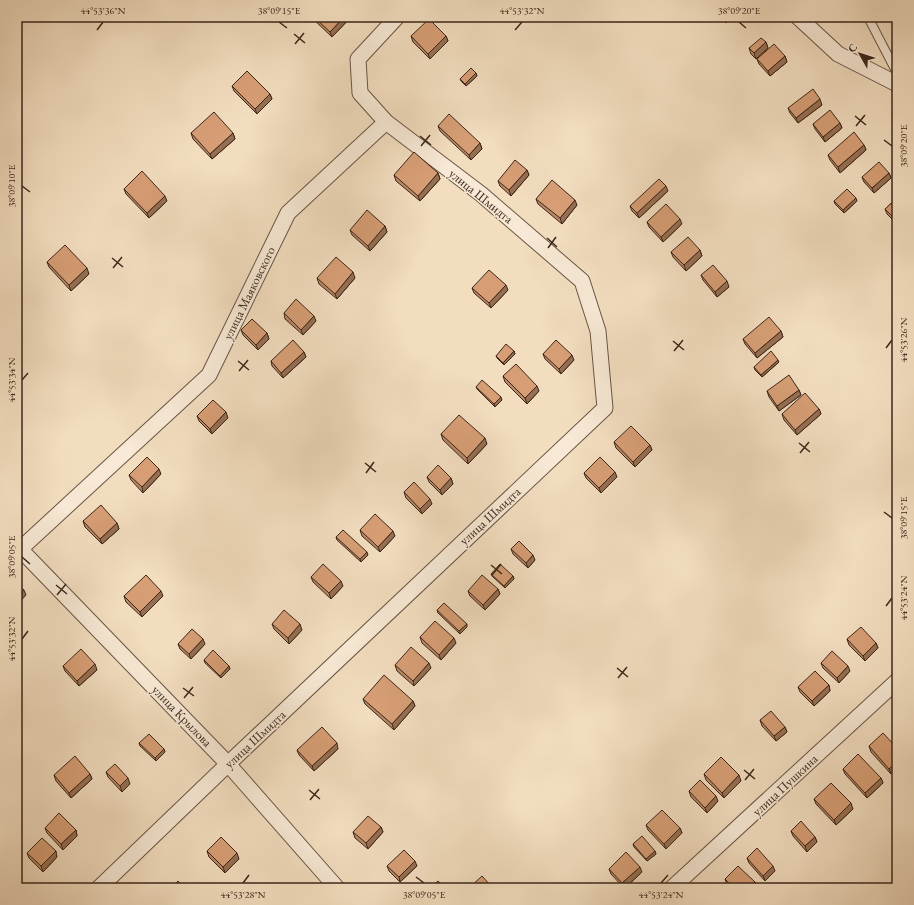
<svg xmlns="http://www.w3.org/2000/svg" width="914" height="905" font-family="'EB Garamond',serif">
  <style>
    .lines { fill: none; stroke-linecap: round; stroke-linejoin: round }
    .service-casing { stroke: #6a5444; stroke-width: 10 }
    .minor-casing { stroke: #6a5444; stroke-width: 17 }
    .service { stroke: #f7e9d5; stroke-width: 8 }
    .minor { stroke: #f7e9d5; stroke-width: 15 }
    .wall { fill: #b98865; stroke: #3c261b }
    .shaded-wall { fill: #966f52; stroke: #3c261b }
    .building { fill: #d79e75; stroke: #3c261b }
    .ticks { fill: none; stroke: #3c261b; stroke-width: 1.5 }
    .labels { text-anchor: middle; dominant-baseline: central; stroke-width: 3; stroke-linejoin: round; paint-order: stroke }
    .street-label { font-size: 13px; fill: #3c261b; stroke: #f7e9d5 }
    .neatline { fill: none; stroke: #3c261b; stroke-width: 1.5 }
    .ticks-label { font-size: 10px; text-anchor: middle; fill: #3c261b }
  </style>
  <rect width="100%" height="100%" fill="#f2ddbf"/>
  <filter id="stains"><feTurbulence type="fractalNoise" baseFrequency=".005" numOctaves="4"/><feColorMatrix values="0 0 0 0 .2 0 0 0 0 .09 0 0 0 0 .02 0 0 0 .5 -.17"/></filter>
  <radialGradient id="worn" r=".72"><stop offset=".6" stop-color="#630" stop-opacity="0"/><stop offset="1" stop-color="#630" stop-opacity=".3"/></radialGradient>
  <g class="lines">
    <!-- service casing -->
    <g class="service-casing">
      <polyline id="service" points="869,17 870,21 897,73"/>
    </g>
    <!-- minor casing -->
    <g class="minor-casing">
      <g id="minor">
        <polyline points="798,17 838,54 897,84"/>
        <polyline points="20,549 228,764 337,888"/>
        <polyline points="17,552 209,375 288,213 386,122"/>
        <polyline points="99,888 228,764 605,408 598,331 582,281 481,194 386,122 360,93 358,59 397,17"/>
        <polyline points="672,888 897,681"/>
      </g>
    </g>
    <!-- service -->
    <use href="#service" class="service"/>
    <!-- minor -->
    <use href="#minor" class="minor"/>
  </g>
  <!-- wall -->
  <g class="wall">
    <polygon points="311,17 351,17 332,37"/>
    <polygon points="721,17 732,17 726,23"/>
    <polygon points="411,36 446,36 448,41 430,59 413,42"/>
    <polygon points="766,42 768,48 756,59 751,54 749,48"/>
    <polygon points="785,56 787,62 770,76 759,64 757,59"/>
    <polygon points="476,73 477,76 466,86 461,81 460,79"/>
    <polygon points="232,86 270,94 272,99 257,114 234,91"/>
    <polygon points="822,105 798,123 790,113 788,108"/>
    <polygon points="840,123 842,128 825,142 815,129 813,124"/>
    <polygon points="438,126 480,143 482,149 471,160 440,131"/>
    <polygon points="191,133 233,133 235,139 212,159 193,139"/>
    <polygon points="864,145 866,150 840,173 830,160 828,155"/>
    <polygon points="527,170 529,175 511,196 500,186 498,181"/>
    <polygon points="438,173 440,179 420,201 396,181 394,175"/>
    <polygon points="889,173 891,178 874,193 864,182 862,177"/>
    <polygon points="124,189 167,201 149,218 126,194"/>
    <polygon points="668,191 639,218 632,211 630,206"/>
    <polygon points="897,198 897,224 887,214 885,209"/>
    <polygon points="536,199 577,205 562,224 538,204"/>
    <polygon points="834,201 857,201 844,213 835,204"/>
    <polygon points="647,222 682,224 663,242 649,227"/>
    <polygon points="385,226 387,232 370,251 352,235 350,230"/>
    <polygon points="700,250 702,256 686,271 673,257 671,252"/>
    <polygon points="47,262 89,274 71,291 49,267"/>
    <polygon points="701,275 729,287 717,297 703,280"/>
    <polygon points="317,278 355,278 337,299 319,284"/>
    <polygon points="472,288 508,290 491,308 474,293"/>
    <polygon points="284,313 316,321 303,335 285,319"/>
    <polygon points="241,330 267,333 269,339 258,350 243,335"/>
    <polygon points="781,331 783,337 757,358 745,344 743,339"/>
    <polygon points="514,351 515,354 504,365 497,358 496,356"/>
    <polygon points="304,352 306,357 283,378 272,366 271,361"/>
    <polygon points="543,354 574,360 561,374 545,359"/>
    <polygon points="779,362 762,377 755,370 754,367"/>
    <polygon points="503,376 539,391 527,404 505,382"/>
    <polygon points="476,387 502,400 495,407 477,389"/>
    <polygon points="799,390 801,395 779,411 769,397 767,391"/>
    <polygon points="819,409 821,414 797,435 784,420 782,414"/>
    <polygon points="197,416 228,418 212,434 199,421"/>
    <polygon points="441,434 487,444 468,464 443,440"/>
    <polygon points="614,442 650,445 652,450 635,467 616,448"/>
    <polygon points="584,473 617,477 601,493 586,478"/>
    <polygon points="161,474 143,493 131,480 129,475"/>
    <polygon points="427,477 451,478 453,484 442,495 429,482"/>
    <polygon points="404,492 432,504 422,514 406,498"/>
    <polygon points="83,521 117,523 119,529 102,544 85,527"/>
    <polygon points="360,530 395,536 380,552 362,536"/>
    <polygon points="336,537 368,555 361,562 337,540"/>
    <polygon points="511,549 535,560 528,568 513,554"/>
    <polygon points="491,574 513,576 514,579 505,588 492,576"/>
    <polygon points="311,577 343,586 331,599 313,582"/>
    <polygon points="498,589 500,594 485,610 470,596 468,591"/>
    <polygon points="124,596 163,596 142,617 126,602"/>
    <polygon points="437,610 467,627 460,634 438,613"/>
    <polygon points="272,624 302,630 289,644 274,629"/>
    <polygon points="420,637 456,643 441,660 422,643"/>
    <polygon points="847,639 876,643 878,648 865,661 849,645"/>
    <polygon points="178,644 205,644 191,659 180,649"/>
    <polygon points="204,660 229,666 230,669 221,678 205,663"/>
    <polygon points="821,663 850,671 839,683 823,668"/>
    <polygon points="395,665 431,668 414,686 397,671"/>
    <polygon points="63,666 97,670 79,686 65,671"/>
    <polygon points="829,685 830,691 814,706 800,692 798,687"/>
    <polygon points="363,699 413,701 415,706 394,730 365,704"/>
    <polygon points="760,720 785,727 787,732 776,741 762,726"/>
    <polygon points="139,743 164,749 165,752 156,761 140,746"/>
    <polygon points="869,746 897,748 891,774 871,752"/>
    <polygon points="338,749 314,771 299,755 297,750"/>
    <polygon points="843,769 881,778 883,783 867,798 845,774"/>
    <polygon points="106,772 130,784 122,792 108,777"/>
    <polygon points="90,774 92,779 71,798 56,781 54,775"/>
    <polygon points="704,774 741,781 724,798 706,780"/>
    <polygon points="689,791 718,801 707,813 691,797"/>
    <polygon points="814,799 853,809 836,825 816,804"/>
    <polygon points="646,825 680,828 682,833 666,849 648,830"/>
    <polygon points="381,827 383,832 368,849 355,838 353,832"/>
    <polygon points="45,828 76,830 77,836 63,850 47,833"/>
    <polygon points="791,831 815,837 817,842 807,852 793,836"/>
    <polygon points="633,844 655,851 656,854 647,861 634,847"/>
    <polygon points="207,851 239,859 225,873 209,857"/>
    <polygon points="27,853 57,857 43,872 29,858"/>
    <polygon points="747,858 775,871 765,881 749,863"/>
    <polygon points="387,866 417,866 400,882 389,871"/>
    <polygon points="609,869 642,872 625,888 624,888 611,874"/>
    <polygon points="725,879 755,882 757,887 756,888 731,888 727,885"/>
  </g>
  <!-- shaded-wall -->
  <g class="shaded-wall">
    <polygon points="344,17 351,17 332,37 330,32"/>
    <polygon points="725,17 732,17 726,23"/>
    <polygon points="446,36 448,41 430,59 428,54"/>
    <polygon points="766,42 768,48 756,59 754,53"/>
    <polygon points="785,56 787,62 770,76 768,71"/>
    <polygon points="476,73 477,76 466,86 465,84"/>
    <polygon points="270,94 272,99 257,114 255,109"/>
    <polygon points="820,99 822,105 798,123 796,118"/>
    <polygon points="840,123 842,128 825,142 823,137"/>
    <polygon points="233,133 235,139 212,159 210,154"/>
    <polygon points="480,143 482,149 471,160 469,155"/>
    <polygon points="864,145 866,150 840,173 838,167"/>
    <polygon points="527,170 529,175 511,196 509,190"/>
    <polygon points="438,173 440,179 420,201 418,196"/>
    <polygon points="889,173 891,178 874,193 872,188"/>
    <polygon points="666,186 668,191 639,218 637,213"/>
    <polygon points="165,196 167,201 149,218 147,213"/>
    <polygon points="856,198 857,201 844,213 843,210"/>
    <polygon points="575,200 577,205 562,224 560,218"/>
    <polygon points="680,219 682,224 663,242 661,237"/>
    <polygon points="385,226 387,232 370,251 368,246"/>
    <polygon points="700,250 702,256 686,271 684,265"/>
    <polygon points="87,268 89,274 71,291 69,285"/>
    <polygon points="353,272 355,278 337,299 335,294"/>
    <polygon points="727,281 729,287 717,297 715,292"/>
    <polygon points="506,285 508,290 491,308 489,303"/>
    <polygon points="19,314 21,320 17,323 17,316"/>
    <polygon points="314,316 316,321 303,335 301,330"/>
    <polygon points="781,331 783,337 757,358 755,353"/>
    <polygon points="267,333 269,339 258,350 256,345"/>
    <polygon points="514,351 515,354 504,365 503,363"/>
    <polygon points="304,352 306,357 283,378 281,373"/>
    <polygon points="572,355 574,360 561,374 559,369"/>
    <polygon points="778,360 779,362 762,377 761,375"/>
    <polygon points="537,386 539,391 527,404 525,398"/>
    <polygon points="799,390 801,395 779,411 777,406"/>
    <polygon points="501,397 502,400 495,407 494,404"/>
    <polygon points="819,409 821,414 797,435 795,430"/>
    <polygon points="226,412 228,418 212,434 210,429"/>
    <polygon points="485,438 487,444 468,464 467,458"/>
    <polygon points="650,445 652,450 635,467 633,462"/>
    <polygon points="159,469 161,474 143,493 142,487"/>
    <polygon points="615,472 617,477 601,493 599,488"/>
    <polygon points="451,478 453,484 442,495 440,490"/>
    <polygon points="430,499 432,504 422,514 420,509"/>
    <polygon points="117,523 119,529 102,544 100,539"/>
    <polygon points="393,531 395,536 380,552 378,547"/>
    <polygon points="367,552 368,555 361,562 360,559"/>
    <polygon points="533,555 535,560 528,568 526,563"/>
    <polygon points="513,576 514,579 505,588 504,586"/>
    <polygon points="341,581 343,586 331,599 329,593"/>
    <polygon points="498,589 500,594 485,610 483,605"/>
    <polygon points="24,590 26,595 17,605 17,597"/>
    <polygon points="161,591 163,596 142,617 140,612"/>
    <polygon points="300,624 302,630 289,644 288,638"/>
    <polygon points="467,624 467,627 460,634 459,631"/>
    <polygon points="454,638 456,643 441,660 439,655"/>
    <polygon points="203,639 205,644 191,659 189,654"/>
    <polygon points="876,643 878,648 865,661 863,656"/>
    <polygon points="429,663 431,668 414,686 413,681"/>
    <polygon points="95,664 97,670 79,686 77,681"/>
    <polygon points="229,666 230,669 221,678 220,676"/>
    <polygon points="848,666 850,671 839,683 837,678"/>
    <polygon points="829,685 830,691 814,706 812,701"/>
    <polygon points="413,701 415,706 394,730 392,724"/>
    <polygon points="785,727 787,732 776,741 774,736"/>
    <polygon points="337,743 338,749 314,771 312,766"/>
    <polygon points="164,749 165,752 156,761 155,758"/>
    <polygon points="897,761 897,769 891,774 889,769"/>
    <polygon points="90,774 92,779 71,798 69,793"/>
    <polygon points="739,775 741,781 724,798 722,793"/>
    <polygon points="128,778 130,784 122,792 120,786"/>
    <polygon points="881,778 883,783 867,798 865,793"/>
    <polygon points="716,796 718,801 707,813 705,808"/>
    <polygon points="851,803 853,809 836,825 834,820"/>
    <polygon points="381,827 383,832 368,849 366,843"/>
    <polygon points="680,828 682,833 666,849 664,844"/>
    <polygon points="76,830 77,836 63,850 61,844"/>
    <polygon points="815,837 817,842 807,852 805,846"/>
    <polygon points="56,851 57,857 43,872 41,866"/>
    <polygon points="655,851 656,854 647,861 646,859"/>
    <polygon points="237,853 239,859 225,873 223,867"/>
    <polygon points="415,861 417,866 400,882 399,877"/>
    <polygon points="773,866 775,871 765,881 763,876"/>
    <polygon points="640,867 642,872 625,888 624,888 622,883"/>
    <polygon points="20,881 22,886 20,888 17,888 17,883"/>
    <polygon points="755,882 757,887 756,888 749,888"/>
  </g>
  <!-- building -->
  <g class="building">
    <polygon points="314,17 344,17 330,32"/>
    <polygon points="429,19 446,36 428,54 411,36"/>
    <polygon points="761,38 766,42 754,53 749,48"/>
    <polygon points="774,44 785,56 768,71 757,59"/>
    <polygon points="471,68 476,73 465,84 460,79"/>
    <polygon points="247,71 270,94 255,109 232,86"/>
    <polygon points="813,89 820,99 796,118 788,108"/>
    <polygon points="830,110 840,123 823,137 813,124"/>
    <polygon points="214,112 233,133 210,154 191,133"/>
    <polygon points="449,114 480,143 469,155 438,126"/>
    <polygon points="854,132 864,145 838,167 828,155"/>
    <polygon points="414,152 438,173 418,196 394,175"/>
    <polygon points="515,160 527,170 509,190 498,181"/>
    <polygon points="879,162 889,173 872,188 862,177"/>
    <polygon points="142,171 165,196 147,213 124,189"/>
    <polygon points="659,179 666,186 637,213 630,206"/>
    <polygon points="552,180 575,200 560,218 536,199"/>
    <polygon points="847,189 856,198 843,210 834,201"/>
    <polygon points="897,198 897,221 885,209"/>
    <polygon points="666,204 680,219 661,237 647,222"/>
    <polygon points="367,210 385,226 368,246 350,230"/>
    <polygon points="688,237 700,250 684,265 671,252"/>
    <polygon points="65,245 87,268 69,285 47,262"/>
    <polygon points="336,257 353,272 335,294 317,278"/>
    <polygon points="713,265 727,281 715,292 701,275"/>
    <polygon points="489,270 506,285 489,303 472,288"/>
    <polygon points="296,299 314,316 301,330 284,313"/>
    <polygon points="769,317 781,331 755,353 743,339"/>
    <polygon points="252,319 267,333 256,345 241,330"/>
    <polygon points="293,340 304,352 281,373 271,361"/>
    <polygon points="556,340 572,355 559,369 543,354"/>
    <polygon points="506,344 514,351 503,363 496,356"/>
    <polygon points="771,351 778,360 761,375 754,367"/>
    <polygon points="516,364 537,386 525,398 503,376"/>
    <polygon points="789,375 799,390 777,406 767,391"/>
    <polygon points="482,380 501,397 494,404 476,387"/>
    <polygon points="805,393 819,409 795,430 782,414"/>
    <polygon points="213,400 226,412 210,429 197,416"/>
    <polygon points="459,415 485,438 467,458 441,434"/>
    <polygon points="631,426 650,445 633,462 614,442"/>
    <polygon points="147,457 159,469 142,487 129,475"/>
    <polygon points="600,457 615,472 599,488 584,473"/>
    <polygon points="438,465 451,478 440,490 427,477"/>
    <polygon points="414,482 430,499 420,509 404,492"/>
    <polygon points="101,505 117,523 100,539 83,521"/>
    <polygon points="375,514 393,531 378,547 360,530"/>
    <polygon points="343,530 367,552 360,559 336,537"/>
    <polygon points="519,541 533,555 526,563 511,549"/>
    <polygon points="323,564 341,581 329,593 311,577"/>
    <polygon points="500,564 513,576 504,586 491,574"/>
    <polygon points="146,575 161,591 140,612 124,596"/>
    <polygon points="482,575 498,589 483,605 468,591"/>
    <polygon points="17,584 24,590 17,597"/>
    <polygon points="444,603 467,624 459,631 437,610"/>
    <polygon points="284,610 300,624 288,638 272,624"/>
    <polygon points="435,621 454,638 439,655 420,637"/>
    <polygon points="861,627 876,643 863,656 847,639"/>
    <polygon points="192,629 203,639 189,654 178,644"/>
    <polygon points="411,647 429,663 413,681 395,665"/>
    <polygon points="81,649 95,664 77,681 63,666"/>
    <polygon points="213,650 229,666 220,676 204,660"/>
    <polygon points="832,651 848,666 837,678 821,663"/>
    <polygon points="815,671 829,685 812,701 798,687"/>
    <polygon points="384,675 413,701 392,724 363,699"/>
    <polygon points="771,711 785,727 774,736 760,720"/>
    <polygon points="322,727 337,743 312,766 297,750"/>
    <polygon points="883,733 897,748 897,761 889,769 869,746"/>
    <polygon points="149,734 164,749 155,758 139,743"/>
    <polygon points="858,754 881,778 865,793 843,769"/>
    <polygon points="75,756 90,774 69,793 54,775"/>
    <polygon points="721,757 739,775 722,793 704,774"/>
    <polygon points="115,764 128,778 120,786 106,772"/>
    <polygon points="700,780 716,796 705,808 689,791"/>
    <polygon points="831,783 851,803 834,820 814,799"/>
    <polygon points="662,810 680,828 664,844 646,825"/>
    <polygon points="59,813 76,830 61,844 45,828"/>
    <polygon points="368,816 381,827 366,843 353,832"/>
    <polygon points="801,821 815,837 805,846 791,831"/>
    <polygon points="642,836 655,851 646,859 633,844"/>
    <polygon points="221,837 237,853 223,867 207,851"/>
    <polygon points="42,838 56,851 41,866 27,853"/>
    <polygon points="757,848 773,866 763,876 747,858"/>
    <polygon points="404,850 415,861 399,877 387,866"/>
    <polygon points="626,852 640,867 622,883 609,869"/>
    <polygon points="738,866 755,882 749,888 734,888 725,879"/>
    <polygon points="482,876 492,887 491,888 469,888"/>
    <polygon points="17,877 20,881 17,883"/>
    <polygon points="178,881 184,888 171,888"/>
    <polygon points="438,881 445,888 430,888"/>
  </g>
  <!-- ticks -->
  <path class="ticks" d="M279 22 287 28M739 22 746 28M97 30 103 22M515 30 522 22M294 34 305 43M295 44 304 33M855 116 866 125M856 126 865 115M420 136 431 145M884 140 892 146M421 146 430 135M22 186 30 192M547 238 557 247M548 248 556 237M112 258 123 267M113 268 122 257M673 341 684 350M886 348 892 340M674 351 683 340M238 361 249 370M239 371 248 360M22 380 28 373M799 443 810 452M800 453 809 442M365 463 376 472M366 473 374 462M884 512 892 518M22 557 30 564M491 565 502 574M492 575 501 564M56 585 67 594M57 595 66 584M886 606 892 598M22 639 28 631M617 668 628 677M618 678 627 667M183 688 194 696M184 698 193 687M744 770 755 779M745 780 754 769M309 790 320 799M310 800 319 789M416 877 424 883M243 883 249 875M661 883 668 875"/>
  <g class="labels">
    <!-- street labels -->
    <g class="street-label">
      <text transform="translate(481 196) rotate(39)">улица Шмидта</text>
      <text transform="translate(249 293) rotate(-64)">улица Маяковского</text>
      <text transform="translate(490 516) rotate(-43)">улица Шмидта</text>
      <text transform="translate(182 716) rotate(46)">улица Крылова</text>
      <text transform="translate(255 739) rotate(-43)">улица Шмидта</text>
      <text transform="translate(785 785) rotate(-43)">улица Пушкина</text>
    </g>
  </g>
  <!-- margin -->
  <rect width="914" height="905" fill="none" stroke="#f2ddbf" stroke-width="44"/>
  <!-- north arrow -->
  <g transform="translate(860 54) rotate(309)" stroke="#f7e9d5" stroke-width="3" paint-order="stroke">
  <path d="M0-3L7 15L0 10L-7 15Z" fill="#3c261b"/>
  <text y="-6" font-size="11" font-weight="bold" text-anchor="middle" fill="#3c261b">С</text>
  </g>
  <rect x="22" y="22" width="870" height="861" class="neatline"/>
  <g class="ticks-label">
    <text x="103" y="14">44°53'36"N</text>
    <text x="279" y="14">38°09'15"E</text>
    <text x="522" y="14">44°53'32"N</text>
    <text x="739" y="14">38°09'20"E</text>
    <text transform="translate(903 146) rotate(-90)" y="4">38°09'20"E</text>
    <text transform="translate(11 186) rotate(-90)" y="4">38°09'10"E</text>
    <text transform="translate(903 340) rotate(-90)" y="4">44°53'26"N</text>
    <text transform="translate(11 380) rotate(-90)" y="4">44°53'34"N</text>
    <text transform="translate(903 518) rotate(-90)" y="4">38°09'15"E</text>
    <text transform="translate(11 557) rotate(-90)" y="4">38°09'05"E</text>
    <text transform="translate(903 598) rotate(-90)" y="4">44°53'24"N</text>
    <text transform="translate(11 639) rotate(-90)" y="4">44°53'32"N</text>
    <text x="243" y="898">44°53'28"N</text>
    <text x="424" y="898">38°09'05"E</text>
    <text x="661" y="898">44°53'24"N</text>
  </g>
  <rect width="100%" height="100%" filter="url(#stains)"/>
  <rect width="100%" height="100%" fill="url(#worn)"/>
</svg>
